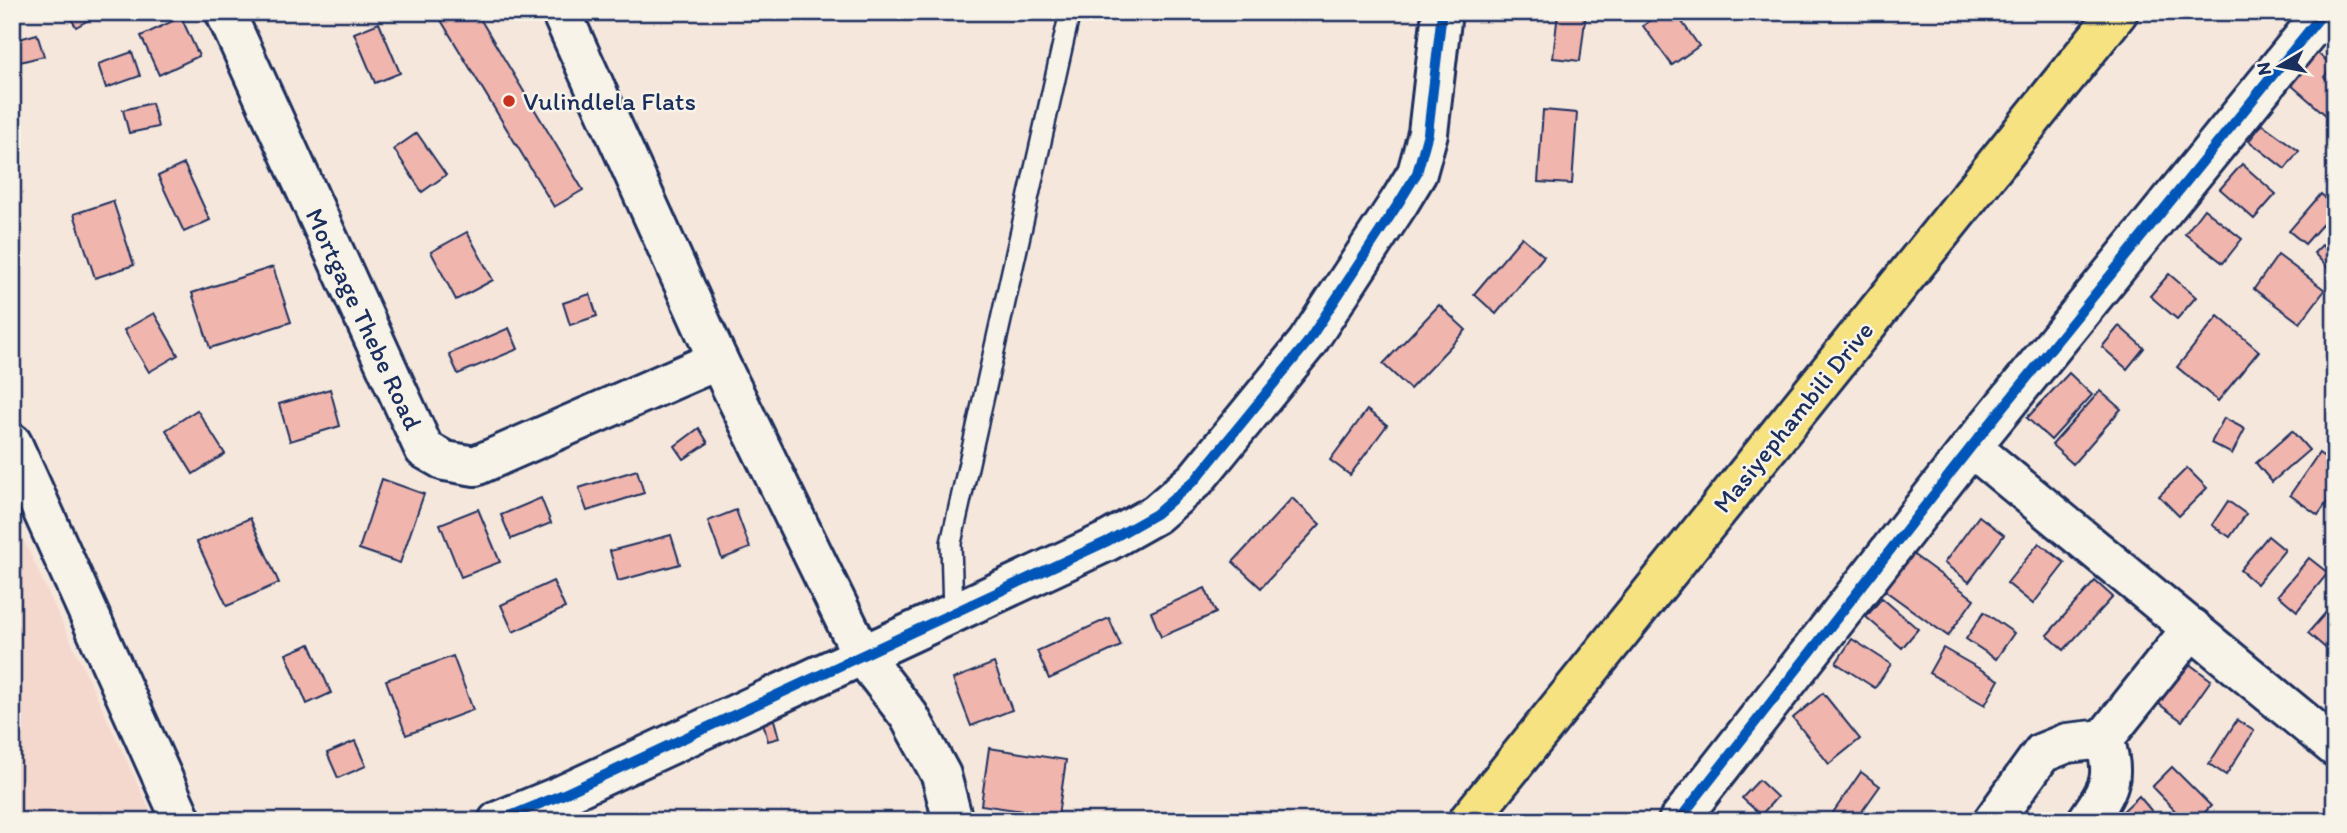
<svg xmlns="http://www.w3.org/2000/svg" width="2347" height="833" font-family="Itim,sans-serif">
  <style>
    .built { fill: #f4d8ce }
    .building { fill: #f0b5ad; stroke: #1b2f5e; stroke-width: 2 }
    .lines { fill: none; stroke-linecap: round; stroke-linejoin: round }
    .service-casing { stroke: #1b2f5e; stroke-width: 24 }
    .minor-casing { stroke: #1b2f5e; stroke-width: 44 }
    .tertiary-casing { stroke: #1b2f5e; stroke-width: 44 }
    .primary-casing { stroke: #1b2f5e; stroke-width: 44 }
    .service { stroke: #f7f3e8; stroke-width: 19 }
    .minor { stroke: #f7f3e8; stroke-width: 38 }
    .tertiary { stroke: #f7f3e8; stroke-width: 38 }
    .primary { stroke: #f7e281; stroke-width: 38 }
    .cycleway-casing { stroke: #f7f3e8; stroke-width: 15 }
    .cycleway { stroke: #0057b8; stroke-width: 10 }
    .poi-dot { fill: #c8321e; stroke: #f7f3e8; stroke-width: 2.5 }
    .labels { text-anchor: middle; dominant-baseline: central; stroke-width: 5; stroke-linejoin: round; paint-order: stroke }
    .poi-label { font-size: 26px; fill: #1b2f5e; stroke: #f7f3e8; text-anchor: start }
    .street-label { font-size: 26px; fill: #1b2f5e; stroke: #f7f3e8 }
  </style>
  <rect width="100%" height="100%" fill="#f6e7dc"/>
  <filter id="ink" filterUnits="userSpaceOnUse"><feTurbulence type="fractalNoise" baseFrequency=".0143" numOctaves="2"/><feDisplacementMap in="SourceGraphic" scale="14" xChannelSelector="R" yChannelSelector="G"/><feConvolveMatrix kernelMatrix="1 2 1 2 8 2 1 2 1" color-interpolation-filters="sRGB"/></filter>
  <g filter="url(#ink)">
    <!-- built -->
    <polygon class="built" points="12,515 155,821 12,821"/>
    <!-- building -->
    <g class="building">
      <polygon points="67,12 103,12 76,27"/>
      <polygon points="436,12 476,12 583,190 554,207"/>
      <polygon points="1558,12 1586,12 1580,61 1553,58"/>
      <polygon points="1661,12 1675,12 1699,46 1672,65 1643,26"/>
      <polygon points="181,17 199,56 159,75 141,36"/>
      <polygon points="379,23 400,73 375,83 354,33"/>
      <polygon points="37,34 44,56 12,64 12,41"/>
      <polygon points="2310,47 2333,66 2324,77 2335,86 2335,123 2283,78"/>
      <polygon points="132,52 140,76 106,88 98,64"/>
      <polygon points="152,103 158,127 129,133 123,110"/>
      <polygon points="1543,110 1577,113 1572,184 1538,182"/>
      <polygon points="2262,124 2299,151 2285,169 2249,141"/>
      <polygon points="417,133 446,175 422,192 394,149"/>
      <polygon points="184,164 210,220 184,232 158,176"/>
      <polygon points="2242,164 2276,194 2254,219 2220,189"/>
      <polygon points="2321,194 2335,206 2335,210 2305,244 2289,231"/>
      <polygon points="113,201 134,265 95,278 74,214"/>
      <polygon points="2204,209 2242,239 2223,263 2185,234"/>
      <polygon points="467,232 493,280 456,300 431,252"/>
      <polygon points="1522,237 1544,256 1496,314 1474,294"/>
      <polygon points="2322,245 2332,257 2335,255 2335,276 2314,253"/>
      <polygon points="2278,255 2325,290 2300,323 2254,289"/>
      <polygon points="273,267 291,322 210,348 192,293"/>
      <polygon points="2169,274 2196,297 2177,319 2150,296"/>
      <polygon points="590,294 597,316 570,325 563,303"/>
      <polygon points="1439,305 1466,330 1410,389 1383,364"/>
      <polygon points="154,313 178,355 149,372 124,330"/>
      <polygon points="2218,316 2259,351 2218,401 2177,367"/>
      <polygon points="2119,326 2144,348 2127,369 2102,347"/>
      <polygon points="509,328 518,349 458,374 449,354"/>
      <polygon points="2069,373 2092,395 2051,440 2027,418"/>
      <polygon points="330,389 340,426 290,441 279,404"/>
      <polygon points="2100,391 2121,409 2073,464 2052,445"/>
      <polygon points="197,410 225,454 193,474 166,430"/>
      <polygon points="1367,410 1387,425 1350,475 1330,460"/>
      <polygon points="2224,418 2245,429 2232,454 2211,443"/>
      <polygon points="699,428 708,443 684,459 675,446"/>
      <polygon points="2292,431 2309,450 2272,482 2256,463"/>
      <polygon points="2319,453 2335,465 2335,491 2318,515 2290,495"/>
      <polygon points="2187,468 2207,488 2179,516 2159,496"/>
      <polygon points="637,470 644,493 587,511 579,488"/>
      <polygon points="382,479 424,494 400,563 359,549"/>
      <polygon points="541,498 551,523 511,539 501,515"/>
      <polygon points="1292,498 1320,524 1261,588 1233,562"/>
      <polygon points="2228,501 2246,514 2230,537 2212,525"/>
      <polygon points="478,509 500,562 461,577 440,524"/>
      <polygon points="736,510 750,548 722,559 708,521"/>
      <polygon points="1979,516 2004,535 1969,582 1944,563"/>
      <polygon points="250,518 279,583 227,606 197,542"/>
      <polygon points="671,535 680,564 618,581 610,551"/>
      <polygon points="2268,536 2285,550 2257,584 2240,570"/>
      <polygon points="2039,543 2065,563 2033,604 2007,583"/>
      <polygon points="1907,550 1974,599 1948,636 1880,587"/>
      <polygon points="2309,558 2328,573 2297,611 2278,595"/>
      <polygon points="553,581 565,608 513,632 501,605"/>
      <polygon points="2095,581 2113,597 2064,650 2047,635"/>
      <polygon points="1205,588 1216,613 1161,637 1151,612"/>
      <polygon points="1882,598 1918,629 1902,648 1866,617"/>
      <polygon points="2335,602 2335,644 2329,651 2308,633"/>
      <polygon points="1984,612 2014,633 1996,659 1966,639"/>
      <polygon points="1109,618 1121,646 1049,679 1037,651"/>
      <polygon points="1852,639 1891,664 1875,688 1836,663"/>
      <polygon points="310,644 331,693 307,704 286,654"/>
      <polygon points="1943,648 1999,680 1985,705 1929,673"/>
      <polygon points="453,656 473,710 406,735 386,680"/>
      <polygon points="994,663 1012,710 971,726 953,679"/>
      <polygon points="2188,663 2211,680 2182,721 2159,704"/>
      <polygon points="1823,693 1860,739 1829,764 1793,718"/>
      <polygon points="773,716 779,738 768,741 762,719"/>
      <polygon points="2237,720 2254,731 2226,775 2209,764"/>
      <polygon points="355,741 366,766 338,778 327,753"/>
      <polygon points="989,748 1066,760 1058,816 981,805"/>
      <polygon points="2172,767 2211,806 2196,821 2185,821 2152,787"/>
      <polygon points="1861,772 1880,786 1855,821 1835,821 1830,817"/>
      <polygon points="1759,780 1777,797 1761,815 1742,798"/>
      <polygon points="2139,796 2160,821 2128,821 2121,813"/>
    </g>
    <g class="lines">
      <!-- service casing -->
      <g class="service-casing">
        <polyline id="service" points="953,613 951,543 1070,12"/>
      </g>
      <!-- minor casing -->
      <g class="minor-casing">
        <g id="minor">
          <polyline points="225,12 424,449 445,461 475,466 718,360"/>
          <polyline points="561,12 718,360 862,655 909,716 941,775 953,821"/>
          <polyline points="1971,447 2335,747"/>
          <polyline points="498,821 564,794 1108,541 1156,514 1196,479 1307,343 1400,201 1417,173 1428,133 1442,12"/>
          <polyline points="1678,821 1971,447 2324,12"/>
          <polyline points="1993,821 2042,753 2067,743 2104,739 2192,628"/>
          <path d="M2087 821C2109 789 2117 778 2104 739"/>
        </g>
      </g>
      <!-- tertiary casing -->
      <g class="tertiary-casing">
        <polyline id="tertiary" points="12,443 182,821"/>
      </g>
      <!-- primary casing -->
      <g class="primary-casing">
        <polyline id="primary" points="1468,821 2118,12"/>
      </g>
      <!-- service -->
      <use href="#service" class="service"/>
      <!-- minor -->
      <use href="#minor" class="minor"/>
      <!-- tertiary -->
      <use href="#tertiary" class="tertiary"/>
      <!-- primary -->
      <use href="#primary" class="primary"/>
      <!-- cycleway casing -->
      <g class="cycleway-casing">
        <g id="cycleway">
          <polyline points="498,821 564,794 1108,541 1156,514 1196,479 1307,343 1400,201 1417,173 1428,133 1442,12"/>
          <polyline points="1678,821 1971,447 2324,12"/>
        </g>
      </g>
      <!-- cycleway -->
      <use href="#cycleway" class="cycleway"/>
    </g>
  </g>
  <!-- markers -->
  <circle class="poi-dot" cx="509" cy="101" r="7"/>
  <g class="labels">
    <!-- poi labels -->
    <g class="poi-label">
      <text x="523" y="101">Vulindlela Flats</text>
    </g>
    <!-- street labels -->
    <g class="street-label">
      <text transform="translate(364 319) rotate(65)">Mortgage Thebe Road</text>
      <text transform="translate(1793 417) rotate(-51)">Masiyephambili Drive</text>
    </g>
  </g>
  <!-- margin -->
  <rect width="2347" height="833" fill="none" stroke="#f7f3e8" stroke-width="42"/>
  <rect x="21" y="21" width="2305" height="791" fill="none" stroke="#1b2f5e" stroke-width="2.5" filter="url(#ink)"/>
  <!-- north arrow -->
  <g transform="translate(2280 66) rotate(260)" stroke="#f7f3e8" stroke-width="5" paint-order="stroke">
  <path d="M0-5L12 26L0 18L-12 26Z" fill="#1b2f5e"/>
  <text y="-10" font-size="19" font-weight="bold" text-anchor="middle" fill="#1b2f5e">N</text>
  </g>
</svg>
